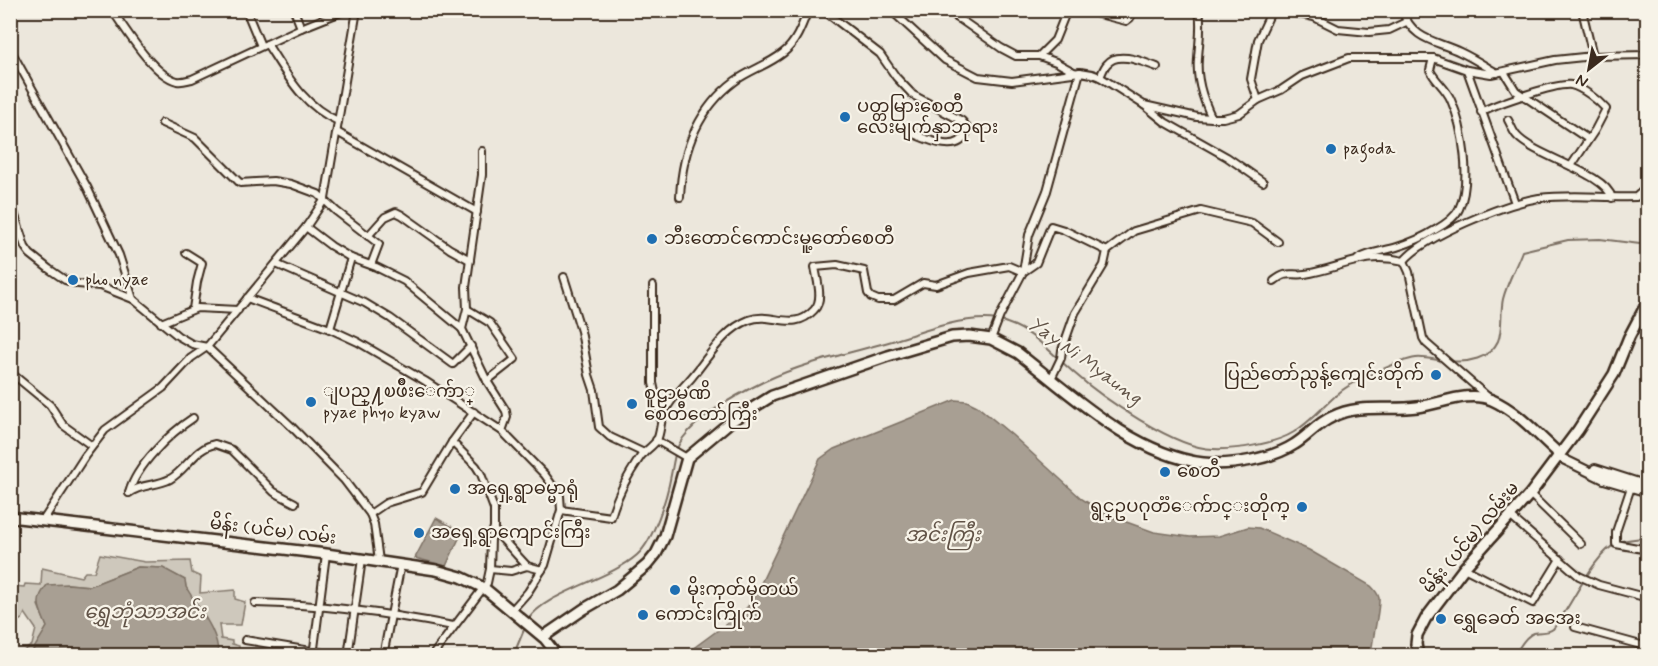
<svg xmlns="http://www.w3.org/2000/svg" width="1658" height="666" font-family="Mynerve,'Noto Sans Myanmar',sans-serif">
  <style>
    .green { fill: #cec8bc; stroke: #84796d; stroke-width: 1.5 }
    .water { fill: #a89f93; stroke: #7c7064; stroke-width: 1.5 }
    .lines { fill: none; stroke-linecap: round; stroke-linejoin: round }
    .stream { stroke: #7c7064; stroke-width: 2 }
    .minor-casing { stroke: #3b2a1e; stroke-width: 10 }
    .tertiary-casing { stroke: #3b2a1e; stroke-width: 12 }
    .secondary-casing { stroke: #3b2a1e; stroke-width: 13 }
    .primary-casing { stroke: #3b2a1e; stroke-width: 14 }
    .minor { stroke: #f7f3e8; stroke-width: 6 }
    .tertiary { stroke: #f7f3e8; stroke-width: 8 }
    .secondary { stroke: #f7f3e8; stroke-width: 8 }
    .primary { stroke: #f7f3e8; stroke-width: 9 }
    .poi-dot { fill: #1f6fb2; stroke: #f7f3e8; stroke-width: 2 }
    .labels { text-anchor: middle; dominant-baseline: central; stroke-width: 4.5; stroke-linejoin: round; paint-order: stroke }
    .poi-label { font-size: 18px; fill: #3b2a1e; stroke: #f7f3e8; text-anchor: start }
    .street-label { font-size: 18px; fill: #3b2a1e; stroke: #f7f3e8 }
    .water-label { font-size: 20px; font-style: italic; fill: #615347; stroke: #f7f3e8 }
  </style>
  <rect width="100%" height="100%" fill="#ece7dc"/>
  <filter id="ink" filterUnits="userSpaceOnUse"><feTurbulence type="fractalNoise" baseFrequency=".0167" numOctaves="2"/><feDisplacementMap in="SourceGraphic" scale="12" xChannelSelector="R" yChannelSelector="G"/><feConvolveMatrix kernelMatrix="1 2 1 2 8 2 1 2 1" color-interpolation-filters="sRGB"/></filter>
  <g filter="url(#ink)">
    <!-- green -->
    <path class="green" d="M100 554 145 562 190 561 192 573 201 577 200 593 235 590V599L245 602 241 625H219L221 639 232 641V644L239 646 238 655H218V649L186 587 185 580 162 568 138 567 90 586 68 584 38 605 47 627C43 636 36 647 30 655H18L32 645 36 629 25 613 22 619 11 625V588L13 586 24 587 25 584 41 585 42 568 81 577 85 572H94Z"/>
    <!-- water -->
    <g class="water">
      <path d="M955 400 967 401 977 406 1012 435 1082 499 1107 515 1154 532 1190 537 1219 536 1248 527 1259 528 1309 550 1371 586C1375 590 1378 593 1379 598 1380 610 1372 640 1371 655L1164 656 1078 652 1065 656 684 655 744 611 753 600 820 459 834 449Z"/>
      <polygon points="436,518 462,532 446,566 415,558"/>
      <path d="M138 567 163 568 185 580 186 587C198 608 219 631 218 655H30L47 627C40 609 33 602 47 585L68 584 90 586Z"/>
    </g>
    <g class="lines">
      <!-- stream -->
      <g class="stream">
        <path d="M1450 361C1467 363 1490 359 1498 341 1503 329 1500 312 1503 299 1507 283 1516 267 1522 251L1568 240 1600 239 1648 245"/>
        <path d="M528 620C544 593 609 580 637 555 654 540 667 497 671 475 674 461 674 450 683 438 701 414 738 394 765 381 805 362 850 353 892 341 922 332 954 319 985 319 991 319 1000 320 1007 323 1033 331 1053 355 1073 372 1101 397 1176 449 1213 449 1235 450 1275 444 1294 432 1311 422 1324 405 1340 392 1353 381 1400 360 1416 358 1425 357 1435 360 1444 361"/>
        <polyline points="513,656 526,625"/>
        <path d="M1514 656C1519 648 1525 636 1534 633 1541 631 1546 634 1553 629 1572 606 1593 553 1619 542 1628 539 1639 539 1648 537"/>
      </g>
      <!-- minor casing -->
      <g class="minor-casing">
        <g id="minor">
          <path d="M112 10C126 30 153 75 177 81 183 82 187 80 192 79L301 28 346 10"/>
          <polyline points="246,10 261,46"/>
          <polyline points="294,10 301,28"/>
          <path d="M823 10 880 54 896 77 913 95 962 121C966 125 969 129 966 134 957 155 924 138 911 133"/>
          <polyline points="874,10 894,13 945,60 978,77 1012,81 1080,72 1092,74 1100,77 1144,105 1197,117 1212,118 1223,118 1239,114 1258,100 1281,90 1302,76 1349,58 1433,58 1467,70 1491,74 1555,60 1593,56 1648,55"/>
          <polyline points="947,10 1001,48 1016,56 1039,56"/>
          <polyline points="1067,10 1055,40 1039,56 1056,62 1074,72"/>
          <polyline points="1083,10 1126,21 1130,18 1134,10"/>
          <path d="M1199 10C1202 28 1199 41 1198 58 1196 79 1203 100 1212 118"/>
          <polyline points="1281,10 1314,17 1338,29 1369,32 1389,30 1406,22"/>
          <path d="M1402 10C1413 41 1435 40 1460 52 1473 58 1485 66 1497 73"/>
          <polyline points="1582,10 1593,56"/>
          <polyline points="958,19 967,10"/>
          <path d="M267 44C287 75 303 106 338 121"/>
          <polyline points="10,49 87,187 119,255 133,299 178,336 192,344 207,347 292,427 344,480 370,514 374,524 379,561"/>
          <polyline points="1467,70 1515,203"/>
          <polyline points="1504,72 1516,91 1588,139"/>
          <path d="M1100 77C1102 73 1104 67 1107 64 1118 50 1145 63 1157 67"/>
          <polyline points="1258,100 1251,79 1258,40 1272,10"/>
          <polyline points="1144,105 1165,122 1227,157 1263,182"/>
          <path d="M1481 112C1495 104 1557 83 1571 85 1583 88 1598 100 1606 109L1595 130 1571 166"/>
          <path d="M1508 120C1511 125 1513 132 1517 136 1536 157 1606 173 1612 198"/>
          <polyline points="162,123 195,138 240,183 273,181 291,184 318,194 336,211 379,244 371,265"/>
          <polyline points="337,132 477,212"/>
          <polyline points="482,151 482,175 466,287 467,309 462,329 487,381 506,411 507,417 502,431"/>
          <path d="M680 197C682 151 698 109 735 81 750 70 768 65 783 53 796 43 802 26 808 10"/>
          <polyline points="10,200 25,247 30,254 49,269 65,280 78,284 100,286 133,299"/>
          <polyline points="306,227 331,246 351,258 376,267 404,281 462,329"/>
          <polyline points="368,236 385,217 396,212 402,215 450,249 470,260"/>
          <polyline points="1107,251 1134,231 1201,211 1252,223 1278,242"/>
          <polyline points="186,253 202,263 197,282 193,309"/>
          <path d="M1358 259C1370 252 1384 251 1397 247 1410 243 1424 237 1435 230 1444 225 1455 218 1459 209 1472 181 1463 127 1451 100 1446 88 1435 81 1430 70L1433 58"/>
          <path d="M1404 261C1424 236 1507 203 1539 198 1571 194 1604 198 1636 197L1646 188 1648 178"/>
          <polyline points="1404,261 1409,272 1423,338 1426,343 1488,397"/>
          <polyline points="276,264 365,303 390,318 453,364 471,346"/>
          <polyline points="564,277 581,331 589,375 594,390 599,427 610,437 644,453"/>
          <path d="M1274 281C1288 270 1291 276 1305 274 1342 268 1364 251 1404 261"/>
          <polyline points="653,286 653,383 661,419"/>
          <polyline points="247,298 330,329 358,342 425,381 502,431 545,475 560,496 561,510 545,565 528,592 512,610"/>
          <polyline points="467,309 490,323 515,359 487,381"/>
          <polyline points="161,323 197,308 238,310"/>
          <polyline points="330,329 351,258"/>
          <polyline points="991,339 1000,316 1023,272 1029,235 1047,191 1080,72"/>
          <polyline points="10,372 50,405 63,425 92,446"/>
          <polyline points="656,440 687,458"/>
          <polyline points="1631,487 1616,532 1616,544 1648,550"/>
          <path d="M129 493C140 484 157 486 170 479 186 470 195 448 215 444L232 450 274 492 295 503"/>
          <path d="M129 493C136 466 170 433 193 418"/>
          <polyline points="1530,494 1581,544"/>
          <path d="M561 510 611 517C617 495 628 475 641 456 646 450 653 446 657 440 661 432 660 421 664 413 670 399 682 389 692 377 709 357 723 330 749 320 772 311 793 333 814 310 824 300 817 280 815 267L837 265 864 271 868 293 871 297 878 300H894L923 283 936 285 969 273 1009 266 1023 272 1036 263 1051 226 1064 230 1107 251 1104 265 1075 313 1062 350 1061 358 1051 379"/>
          <polyline points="370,514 386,503 422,492 452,442"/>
          <polyline points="1511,517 1579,576 1599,585 1648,598"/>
          <polyline points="44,519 85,456 105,430 163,388 191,358 207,347 306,227 325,199 357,10"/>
          <polyline points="494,530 527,566"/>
          <polyline points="1464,568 1533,603 1560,559"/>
          <polyline points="490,569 511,571 527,566 542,570"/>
          <path d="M255 603C322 604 387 613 453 626"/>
          <polyline points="1575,627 1648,647"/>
          <polyline points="245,640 341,656"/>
          <polyline points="313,656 326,554"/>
          <polyline points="348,656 362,559"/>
          <polyline points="383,656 401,564"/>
          <polyline points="432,656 487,583 490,569 491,539 494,527 494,509 481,474 476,466 452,442 474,412"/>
        </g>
      </g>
      <!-- tertiary casing -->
      <g class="tertiary-casing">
        <g id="tertiary">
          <polyline points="1559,457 1604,479 1648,492"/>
          <polyline points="1595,469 1648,486"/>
        </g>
      </g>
      <!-- secondary casing -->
      <g class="secondary-casing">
        <polyline id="secondary" points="543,637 558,656"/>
      </g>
      <!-- primary casing -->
      <g class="primary-casing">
        <g id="primary">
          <path d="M10 517 326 554 436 570 461 577 484 588 543 637 584 609 617 590 647 565 656 554 665 536 687 458 730 422 772 396 888 356 952 337 969 336 991 339 1018 353C1072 395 1133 454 1203 463 1231 466 1272 459 1295 444 1308 436 1318 423 1332 417 1359 403 1388 411 1417 407 1441 404 1468 390 1492 400 1517 411 1536 433 1556 451L1559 457"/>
          <polyline points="1418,656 1416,644 1417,635 1426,618 1464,568 1530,494 1578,430 1614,374 1629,337 1648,301"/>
        </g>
      </g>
      <!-- minor -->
      <use href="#minor" class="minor"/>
      <!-- tertiary -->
      <use href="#tertiary" class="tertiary"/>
      <!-- secondary -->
      <use href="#secondary" class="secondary"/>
      <!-- primary -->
      <use href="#primary" class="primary"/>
    </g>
  </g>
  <!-- markers -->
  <g class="poi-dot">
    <circle cx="845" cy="117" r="6"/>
    <circle cx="1331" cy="149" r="6"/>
    <circle cx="652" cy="239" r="6"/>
    <circle cx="73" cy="280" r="6"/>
    <circle cx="1436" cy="375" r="6"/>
    <circle cx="311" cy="402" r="6"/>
    <circle cx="632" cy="404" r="6"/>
    <circle cx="1165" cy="472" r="6"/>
    <circle cx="455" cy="489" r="6"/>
    <circle cx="1302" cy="507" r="6"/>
    <circle cx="419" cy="533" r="6"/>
    <circle cx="675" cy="590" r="6"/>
    <circle cx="643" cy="615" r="6"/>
    <circle cx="1441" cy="619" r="6"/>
  </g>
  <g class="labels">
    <!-- poi labels -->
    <g class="poi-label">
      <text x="857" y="107">ပတ္တမြား‌စေတီ‌<tspan x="857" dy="21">လေးမျက်နှာဘုရား</tspan></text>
      <text x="1343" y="149">pagoda</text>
      <text x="664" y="239">ဘီးတောင်ကောင်းမူ့တော်စေတီ</text>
      <text x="85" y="280">pho nyae</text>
      <text x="1424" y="375" text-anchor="end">ပြည်‌‌တော်ညွန့်ကျေင်းတိုက်</text>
      <text x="323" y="392">ျပည္႔ၿဖိဳးေက်ာ္<tspan x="323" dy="21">pyae phyo kyaw</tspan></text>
      <text x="644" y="394">စူဠာမဏိ<tspan x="644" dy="21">စေတီတော်ကြီး</tspan></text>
      <text x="1177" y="472">စေတီ</text>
      <text x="467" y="489">အရှေ့ရွာဓမ္မာရုံ</text>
      <text x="1290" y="507" text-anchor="end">ရွင္ဥပဂုတၱေက်ာင္းတိုက္</text>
      <text x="431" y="533">အရှေ့ရွာကျောင်းကြီး</text>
      <text x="687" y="590">မိုးကုတ်မိုတယ်</text>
      <text x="655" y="615">ကောင်းကြိုက်</text>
      <text x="1453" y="619">ရွှေခေတ် အအေး</text>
    </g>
    <!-- street labels -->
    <g class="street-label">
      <text transform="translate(273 531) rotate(7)">မိန်း (ပင်မ) လမ်း</text>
      <text transform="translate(1471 538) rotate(-50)">မိန်း (ပင်မ) လမ်းမ</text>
    </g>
    <!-- water labels -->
    <g class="water-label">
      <text transform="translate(1085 361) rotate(36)">Yay Ni Myaung</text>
      <text x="943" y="535">အင်းကြီး</text>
      <text x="145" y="612">ရွှေဘုံသာအင်း</text>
    </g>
  </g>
  <!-- margin -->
  <rect width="1658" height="666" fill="none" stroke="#f7f3e8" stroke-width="36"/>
  <rect x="18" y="18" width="1622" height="630" fill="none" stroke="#3b2a1e" stroke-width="2" filter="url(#ink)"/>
  <!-- north arrow -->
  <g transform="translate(1589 69) rotate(211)" stroke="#f7f3e8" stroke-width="4.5" paint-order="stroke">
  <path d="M0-4.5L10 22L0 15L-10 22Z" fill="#3b2a1e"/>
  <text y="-9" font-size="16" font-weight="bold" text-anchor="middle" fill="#3b2a1e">N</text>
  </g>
</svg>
